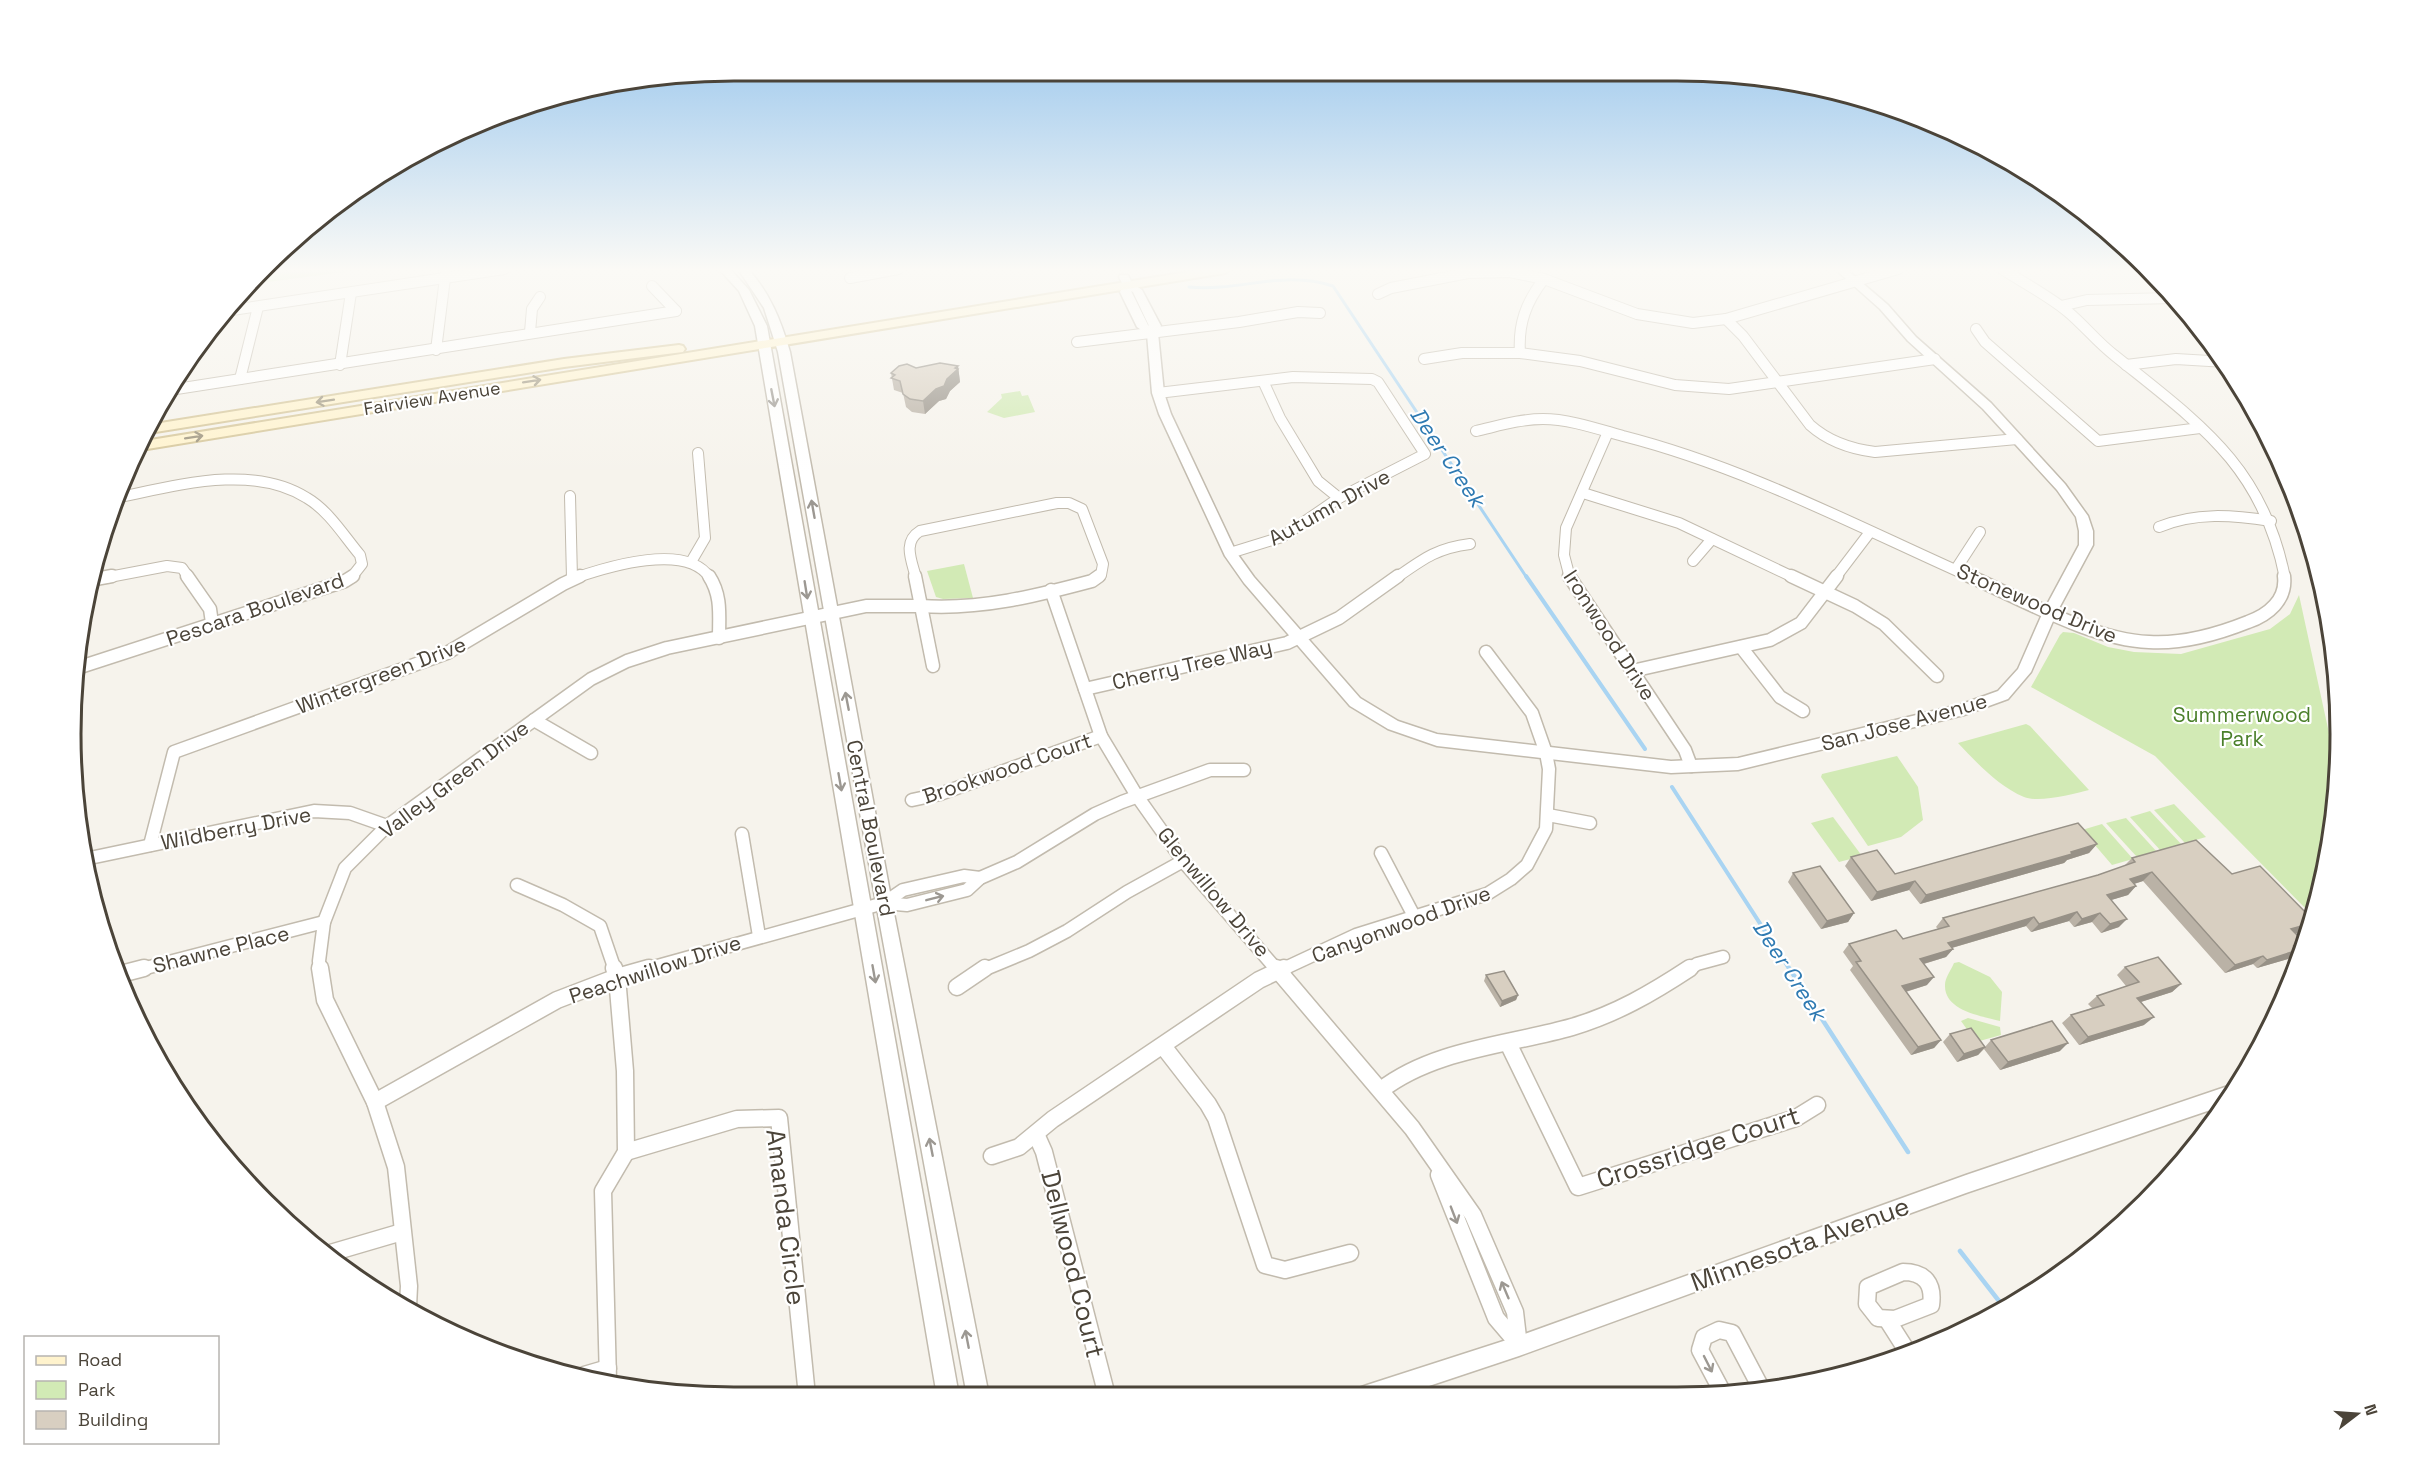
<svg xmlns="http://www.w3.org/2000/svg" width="2411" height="1468" font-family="'Space Grotesk',sans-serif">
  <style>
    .green { fill: #d2eab5 }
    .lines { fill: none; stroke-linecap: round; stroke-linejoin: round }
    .stream-far2 { stroke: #a9d4f2; stroke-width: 3 }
    .stream-far1 { stroke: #a9d4f2; stroke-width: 4 }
    .stream { stroke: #a9d4f2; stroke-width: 4.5 }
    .minor-far2-casing { stroke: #c2bbae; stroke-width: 12 }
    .minor-far1-casing { stroke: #c2bbae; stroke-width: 15 }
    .minor-casing { stroke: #c2bbae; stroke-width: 19 }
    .tertiary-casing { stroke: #c2bbae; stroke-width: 3 }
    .secondary-casing { stroke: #d6c79b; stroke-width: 4 }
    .minor-far2 { stroke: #fff; stroke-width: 10 }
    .minor-far1 { stroke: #fff; stroke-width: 12 }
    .minor { stroke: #fff; stroke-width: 16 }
    .tertiary { fill: #fff; fill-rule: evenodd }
    .secondary { fill: #fff3cd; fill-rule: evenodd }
    .wall { fill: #bab2a6 }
    .shaded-wall { fill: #979187 }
    .building { fill: #d8cfc1; stroke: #979187; stroke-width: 1.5 }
    .oneway { stroke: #9c937c }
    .oneway2 { stroke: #9c9892 }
    .labels { text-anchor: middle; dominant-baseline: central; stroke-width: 4.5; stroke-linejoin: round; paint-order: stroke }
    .far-street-label { font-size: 18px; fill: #4b4439; stroke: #fff }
    .street-label { font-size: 21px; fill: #4b4439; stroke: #fff }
    .park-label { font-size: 21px; fill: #4a7f2a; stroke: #fff }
    .water-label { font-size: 22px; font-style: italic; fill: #2e7ab2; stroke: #fff }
    .near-street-label { font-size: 26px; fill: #4b4439; stroke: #fff }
    .rim { fill: none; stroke: #4b4439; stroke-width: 3 }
  </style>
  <rect width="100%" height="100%" fill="#f6f3ec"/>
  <!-- green -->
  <g class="green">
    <polygon points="269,269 367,269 253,284"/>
    <polygon points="1020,391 1022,396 1028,395 1035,412 1004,418 987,412 1002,398 1001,394"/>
    <polygon points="964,564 973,598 943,599 936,597 927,571"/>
    <polygon points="2299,595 2337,770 2328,864 2312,915 2155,756 2031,687 2060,635 2063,632 2074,633 2108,647 2134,652 2181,654 2270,629 2290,614"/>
    <path d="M2026 724 2030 726 2089 790C2073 794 2039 803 2024 797 1998 786 1977 763 1958 743Z"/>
    <polygon points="1897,756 1918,787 1923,820 1901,837 1868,846 1821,777 1822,774"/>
    <polygon points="2174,804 2206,837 2185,843 2154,810"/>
    <polygon points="2150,811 2182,845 2161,851 2130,817"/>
    <polygon points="1833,817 1862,856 1839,862 1811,823"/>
    <polygon points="2126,818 2157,852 2137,857 2106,823"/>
    <polygon points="2102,824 2133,859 2112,865 2082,830"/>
    <path d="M1959 962 1990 977 2002 992 2000 1021C1982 1016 1944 1011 1945 985 1945 978 1951 970 1954 963Z"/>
    <polygon points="1968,1018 2000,1027 2001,1035 1976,1042 1961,1021"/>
  </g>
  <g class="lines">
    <!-- stream-far2 -->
    <path class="stream-far2" d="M1189 287C1240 292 1283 269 1333 286L1527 578"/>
    <!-- stream-far1 -->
    <g class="stream-far1">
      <polyline points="1526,576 1645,749"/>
      <polyline points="1672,787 1790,970"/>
    </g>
    <!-- stream -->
    <g class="stream">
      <polyline points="1789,968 1908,1152"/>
      <polyline points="1960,1251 2006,1310"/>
    </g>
    <!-- minor-far2 casing -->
    <g class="minor-far2-casing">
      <g id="minor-far2">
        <path d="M2002 269C2024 283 2047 295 2067 311 2084 325 2097 342 2114 355 2197 422 2263 465 2285 578"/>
        <polyline points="850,278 898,269"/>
        <polyline points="652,286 676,311"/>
        <polyline points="1378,294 1391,288 1468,273 1510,272 1544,279 1637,314 1693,323 1726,319 1898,269"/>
        <polyline points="2061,306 2087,300 2173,298"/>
        <polyline points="226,311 504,269"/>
        <path d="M1726 319 1743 336 1810 425C1829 442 1851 449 1875 452L2017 439"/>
        <polyline points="1976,329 1985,342 2098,441 2200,428"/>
        <polyline points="530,332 532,309 540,297"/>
        <polyline points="1077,342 1239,322 1298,312 1320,313"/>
        <polyline points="436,350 446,270"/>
        <path d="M1520 353C1518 324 1526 302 1544 279"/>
        <polyline points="1424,359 1462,353 1520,353 1580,361 1675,385 1729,389 1935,359"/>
        <polyline points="340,365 351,293"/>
        <polyline points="2126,365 2176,359 2226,362"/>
        <polyline points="240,379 258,307"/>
        <polyline points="1263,381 1280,418 1318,481 1339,498"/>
        <polyline points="170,390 676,311"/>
        <polyline points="1158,393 1293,377 1372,379 1378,382 1425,454 1339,498 1282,537 1230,553"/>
        <path d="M1476 431C1498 426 1520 419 1543 419 1569 419 1598 429 1623 436 1745 467 1858 527 1973 578"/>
        <polyline points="1583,493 1679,523 1795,578"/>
        <polyline points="570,496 572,578"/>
        <path d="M115 498C175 486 252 463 307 498 329 511 344 536 360 555L362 564 351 578"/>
        <path d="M2159 527C2196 512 2232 515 2271 521"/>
        <polyline points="1693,561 1712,539"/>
        <polyline points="691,562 705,538 698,453"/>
        <polyline points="1956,569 1980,532"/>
        <polyline points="104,578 167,566 182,568 189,578"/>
        <path d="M575 578C607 567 687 542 710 578"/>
        <path d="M916 578C912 561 902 542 920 531L1057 503H1069L1082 509 1103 564 1101 575 1097 578"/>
        <path d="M1396 578C1423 559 1437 548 1470 544"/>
        <polyline points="1570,578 1564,555 1566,528 1608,432"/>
        <polyline points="1835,578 1870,532"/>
      </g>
    </g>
    <!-- minor-far1 casing -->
    <g class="minor-far1-casing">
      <g id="minor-far1">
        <polyline points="187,576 210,609 212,623"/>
        <path d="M709 576C722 596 719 615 719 638"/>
        <polyline points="915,576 921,606"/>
        <polyline points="1569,576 1685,750 1691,766"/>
        <polyline points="1791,576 1855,606 1884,624 1937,676"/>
        <path d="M1969 576C2022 599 2092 640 2149 642 2181 644 2218 634 2248 622 2268 615 2287 600 2284 576"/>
        <polyline points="90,580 112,576"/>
        <polyline points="1051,590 1101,736 1137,796 1183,861 1277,970"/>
        <path d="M921 606C980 610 1036 596 1092 581L1099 576"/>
        <polyline points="921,606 933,666"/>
        <polyline points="1741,647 1780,697 1803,711"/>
        <polyline points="77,668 345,581 353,576"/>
        <polyline points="1632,671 1770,640 1801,623 1837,576"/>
        <polyline points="1085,689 1287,643 1339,618 1398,576"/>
        <polyline points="534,720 591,753"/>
        <polyline points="912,800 940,794 1101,736"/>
        <polyline points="1548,815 1590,823"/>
        <polyline points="742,834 759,936"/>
        <polyline points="150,845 174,752 447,653 563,584 580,576"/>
        <polyline points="1381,853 1415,918"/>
        <polyline points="85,859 314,811 350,813 387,826"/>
        <polyline points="517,885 563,905 600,926 615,970"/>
        <polyline points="884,903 903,890 964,876 980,878"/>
        <polyline points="138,970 324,922"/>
        <polyline points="320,970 319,961 324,922 345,868 387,826 591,679 627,661 667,648 866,606 921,606"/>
        <polyline points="643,970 884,903 907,905 967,890 980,878 1017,862 1095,814 1122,802 1210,770 1244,770"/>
        <polyline points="983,970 1029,951 1067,931 1127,892 1183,861"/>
        <polyline points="1281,970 1356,935 1487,894 1511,879 1527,865 1546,829 1549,769 1546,753 1532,713 1486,652"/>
        <polyline points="1688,970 1697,964 1723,957"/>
      </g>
    </g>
    <!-- minor casing -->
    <g class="minor-casing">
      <g id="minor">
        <polyline points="320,968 325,1000 375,1102 396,1167 409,1286 408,1307"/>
        <polyline points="1276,968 1412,1128 1473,1215 1515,1312 1519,1346"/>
        <polyline points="117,975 144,968"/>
        <polyline points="957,987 985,968"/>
        <polyline points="1508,1043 1578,1187 1796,1118 1817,1105"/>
        <polyline points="1163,1046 1208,1104 1216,1118 1265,1265 1285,1270 1350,1253"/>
        <path d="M1381 1090C1434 1049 1509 1045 1572 1027 1616 1014 1652 993 1690 968"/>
        <polyline points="375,1102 557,1000 617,977 649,968"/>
        <polyline points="1036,1134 1044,1152 1107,1396"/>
        <polyline points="626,1152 737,1119 779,1118 807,1396"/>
        <polyline points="992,1156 1019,1147 1053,1119 1259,980 1284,968"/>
        <polyline points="1439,1175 1496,1318 1519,1345"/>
        <polyline points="327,1254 402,1232"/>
        <path d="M1903 1272C1925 1272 1934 1284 1931 1305L1895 1319 1878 1318 1867 1304 1868 1287Z"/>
        <polyline points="1888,1321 1909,1354"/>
        <polyline points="584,1375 608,1368"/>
        <polyline points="608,1380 603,1191 626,1152 625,1071 617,977 614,968"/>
        <polyline points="1724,1395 1700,1350 1704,1337 1719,1330 1732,1333 1761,1388"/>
      </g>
    </g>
    <!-- tertiary casing -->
    <g class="tertiary-casing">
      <g id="tertiary">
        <polygon points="719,269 730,269 749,290 767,326 959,1396 937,1396 755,326 739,291"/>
        <path d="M738 269H748C770 293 781 321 790 352L892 903 989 1396H967L876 903 778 352 764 308Z"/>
        <path d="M1835 269H1846L1888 305 1916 337 1991 403 2065 484 2088 516 2093 531V545L2057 612 2031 672 2008 699 1964 715 1738 770 1671 773 1437 746 1388 729 1350 706 1244 583 1225 556 1159 414 1152 393 1147 334 1137 327 1120 292 1123 285 1119 277 1120 275H1128L1132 283 1142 290 1161 326 1158 333 1164 393 1171 414 1236 552 1254 577 1360 698 1398 721 1437 734 1671 761 1738 758 1962 704 1998 691 2018 669 2043 612 2079 545V531L2076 517 2057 490 1983 409 1908 341 1880 309ZM1131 291 1133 292 1149 326 1148 325Z"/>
        <polygon points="2234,1084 2238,1086 2228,1104 1966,1193 1519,1356 1399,1396 1356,1396 1359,1388 1367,1385 1519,1336 1966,1175"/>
      </g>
    </g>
    <!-- secondary casing -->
    <g class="secondary-casing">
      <g id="secondary">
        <polygon points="1206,269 1231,269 1225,273 135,451 138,442"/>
        <polygon points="679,345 683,346 685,349 683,352 564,367 143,434 148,425 564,359"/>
      </g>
    </g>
    <!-- minor-far2 -->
    <use href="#minor-far2" class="minor-far2"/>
    <!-- minor-far1 -->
    <use href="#minor-far1" class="minor-far1"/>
    <!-- minor -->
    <use href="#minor" class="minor"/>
    <!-- tertiary -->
    <use href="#tertiary" class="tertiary"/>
    <!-- secondary -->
    <use href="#secondary" class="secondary"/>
  </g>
  <!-- wall -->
  <g class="wall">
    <polygon points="958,366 960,382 950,391 946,399 939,401 925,414 912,412 906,407 903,393 894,390 891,373 916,368"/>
    <polygon points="2097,844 2089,853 2067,860 2064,863 1920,904 1909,890 1871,901 1845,866 1851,857 1895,874"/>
    <polygon points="2132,858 2232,874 2305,931 2295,934 2301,942 2297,949 2288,959 2257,968 2253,964 2225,973 2143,881 2134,884 2136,886 2128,895 2111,900 2119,927 2101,933 2092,922 2074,927 2069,921 2031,932 2026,926 1952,948 1953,949 1946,957 1924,964 1927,985 1906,992 1941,1040 1934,1048 1911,1055 1850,970 1853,966 1843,952 1849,944 1903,939 1938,929 1936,927 1943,918 2098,875 2124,866"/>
    <polygon points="1793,873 1854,913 1848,922 1821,929 1788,882"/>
    <polygon points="2125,967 2181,984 2172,992 2141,1002 2144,1025 2079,1045 2062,1023 2071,1015 2092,1008 2088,1004 2097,996 2126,986 2117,975"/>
    <polygon points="1486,975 1518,995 1516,1000 1500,1007 1484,981"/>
    <polygon points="1950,1034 1985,1047 1991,1040 2060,1051 2000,1070 1984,1049 1978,1055 1957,1062 1943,1042"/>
  </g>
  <!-- shaded-wall -->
  <g class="shaded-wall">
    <polygon points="958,366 960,382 950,391 946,399 939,401 925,414 923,401 947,379"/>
    <polygon points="2097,844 2089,853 2067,860 2064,863 1920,904 1926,895"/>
    <polygon points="2152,872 2143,881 2121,888 2130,879"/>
    <polygon points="1915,881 1909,890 1871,901 1877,892"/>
    <polygon points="2136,886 2128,895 2098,904 2107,895"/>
    <polygon points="2077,912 2069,921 2031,932 2039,924"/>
    <polygon points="1854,913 1848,922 1821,929 1827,921"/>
    <polygon points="2100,913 2092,922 2074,927 2082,919"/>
    <polygon points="2034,917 2026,926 1941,951 1948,943"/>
    <polygon points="2127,919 2119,927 2101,933 2110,924"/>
    <polygon points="2309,924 2308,928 2305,931 2281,938 2291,929"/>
    <polygon points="2302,940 2295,946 2303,944 2294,952 2298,950 2288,959 2257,968 2267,960"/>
    <polygon points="1953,949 1946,957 1913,967 1920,959"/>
    <polygon points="2263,956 2253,964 2225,973 2235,965"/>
    <polygon points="1934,977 1927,985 1895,995 1902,986"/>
    <polygon points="2181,984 2172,992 2128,1006 2137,998"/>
    <polygon points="1518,995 1516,1000 1500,1007 1502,1001"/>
    <polygon points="2154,1017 2144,1025 2079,1045 2088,1037"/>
    <polygon points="1941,1040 1934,1048 1911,1055 1918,1047"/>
    <polygon points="2068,1043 2060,1051 2000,1070 2008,1062"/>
    <polygon points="1985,1047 1978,1055 1957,1062 1964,1054"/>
  </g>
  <!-- building -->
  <g class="building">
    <polygon points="940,363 958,366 955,368 958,369 947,379 944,386 936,389 923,401 910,399 903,394 900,381 891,378 895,375 891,373 899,366 907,364 916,368"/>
    <polygon points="2078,823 2097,844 2071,852 2072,854 1926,895 1915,881 1877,892 1851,857 1877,850 1895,874"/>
    <polygon points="2196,840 2232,874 2260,866 2311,918 2309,924 2291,929 2302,940 2300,941 2303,944 2294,946 2298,950 2267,960 2263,956 2235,965 2152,872 2130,879 2136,886 2107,895 2127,919 2110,924 2100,913 2082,919 2077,912 2039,924 2034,917 1948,943 1953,949 1920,959 1934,977 1902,986 1941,1040 1918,1047 1856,962 1861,961 1849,944 1896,930 1903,939 1949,926 1943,918 2098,875 2135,862 2132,858"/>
    <polygon points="1820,866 1854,913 1827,921 1793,873"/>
    <polygon points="2158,957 2181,984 2137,998 2154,1017 2088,1037 2071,1015 2104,1005 2097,996 2139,982 2125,967"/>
    <polygon points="1504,971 1518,995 1502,1001 1486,975"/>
    <polygon points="2052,1021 2068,1043 2008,1062 1991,1040"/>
    <polygon points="1971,1028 1985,1047 1964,1054 1950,1034"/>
  </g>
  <!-- one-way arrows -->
  <defs><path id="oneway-shaft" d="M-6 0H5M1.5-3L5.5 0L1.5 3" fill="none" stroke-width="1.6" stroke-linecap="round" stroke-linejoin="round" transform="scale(1.5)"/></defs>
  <g class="oneway">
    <use href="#oneway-shaft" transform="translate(532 381) rotate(-9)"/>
    <use href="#oneway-shaft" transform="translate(325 401) rotate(171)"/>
    <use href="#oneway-shaft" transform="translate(194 437) rotate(-9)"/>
  </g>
  <g class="oneway2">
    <use href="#oneway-shaft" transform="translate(773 398) rotate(79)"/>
    <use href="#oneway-shaft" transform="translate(813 509) rotate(-100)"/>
    <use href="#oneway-shaft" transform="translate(806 590) rotate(81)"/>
    <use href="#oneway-shaft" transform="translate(847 701) rotate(-101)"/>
    <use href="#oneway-shaft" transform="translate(840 782) rotate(80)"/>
    <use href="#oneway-shaft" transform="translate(935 898) rotate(-14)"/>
    <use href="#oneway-shaft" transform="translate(874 974) rotate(80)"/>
    <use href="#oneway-shaft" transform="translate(931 1147) rotate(-101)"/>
    <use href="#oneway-shaft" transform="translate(1454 1215) rotate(69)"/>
    <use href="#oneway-shaft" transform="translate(1505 1290) rotate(-113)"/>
    <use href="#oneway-shaft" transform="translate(967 1339) rotate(-101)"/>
    <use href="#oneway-shaft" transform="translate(1708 1364) rotate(63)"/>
  </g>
  <!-- sky -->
  <linearGradient id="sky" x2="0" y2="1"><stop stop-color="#8fc1ec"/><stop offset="0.57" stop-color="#fbfaf6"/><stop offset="1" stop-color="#fbfaf6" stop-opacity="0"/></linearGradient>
  <rect width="2411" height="474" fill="url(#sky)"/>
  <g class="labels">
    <!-- far-street labels -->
    <g class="far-street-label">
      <text transform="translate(432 398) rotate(-9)">Fairview Avenue</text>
    </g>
    <!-- street labels -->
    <g class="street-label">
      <text transform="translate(1329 507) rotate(-29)">Autumn Drive</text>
      <text transform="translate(2037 603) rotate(23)">Stonewood Drive</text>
      <text transform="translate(255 609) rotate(-19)">Pescara Boulevard</text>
      <text transform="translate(1610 635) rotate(57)">Ironwood Drive</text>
      <text transform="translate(1192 664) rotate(-13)">Cherry Tree Way</text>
      <text transform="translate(381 675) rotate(-21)">Wintergreen Drive</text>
      <text transform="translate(1904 722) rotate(-15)">San Jose Avenue</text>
      <text transform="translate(1007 768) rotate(-19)">Brookwood Court</text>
      <text transform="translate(454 779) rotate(-37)">Valley Green Drive</text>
      <text transform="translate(236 828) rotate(-11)">Wildberry Drive</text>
      <text transform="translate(871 828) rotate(79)">Central Boulevard</text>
      <text transform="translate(1214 892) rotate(50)">Glenwillow Drive</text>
      <text transform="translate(1401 924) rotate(-20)">Canyonwood Drive</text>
      <text transform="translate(221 949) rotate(-14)">Shawne Place</text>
      <text transform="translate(655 969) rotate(-18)">Peachwillow Drive</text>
    </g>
    <!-- park labels -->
    <g class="park-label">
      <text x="2242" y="714">Summerwood<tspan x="2242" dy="24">Park</tspan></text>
    </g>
    <!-- water labels -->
    <g class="water-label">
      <text transform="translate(1448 457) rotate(56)">Deer Creek</text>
      <text transform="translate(1790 970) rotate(57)">Deer Creek</text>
    </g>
    <!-- near-street labels -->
    <g class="near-street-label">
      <text transform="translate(1698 1147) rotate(-18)">Crossridge Court</text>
      <text transform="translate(786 1217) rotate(83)">Amanda Circle</text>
      <text transform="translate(1800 1244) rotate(-20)">Minnesota Avenue</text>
      <text transform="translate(1073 1264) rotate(76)">Dellwood Court</text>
    </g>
  </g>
  <!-- crop -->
  <path d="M0 0H2411V1468H0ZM734 81H1677A653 653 0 0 1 2330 734V734A653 653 0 0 1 1677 1387H734A653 653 0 0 1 81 734V734A653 653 0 0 1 734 81Z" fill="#fff" fill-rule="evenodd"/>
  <path class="rim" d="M734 81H1677A653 653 0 0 1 2330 734V734A653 653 0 0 1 1677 1387H734A653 653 0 0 1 81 734V734A653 653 0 0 1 734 81Z"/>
  <!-- legend -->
  <rect x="24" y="1336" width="195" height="108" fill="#ffffff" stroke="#b7b4b0" stroke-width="1.5"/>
  <rect x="36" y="1356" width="30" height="9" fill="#fff3cd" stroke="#b7b4b0" stroke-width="1.5"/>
  <text x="78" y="1366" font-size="18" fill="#4b4439">Road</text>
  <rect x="36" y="1381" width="30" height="18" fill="#d2eab5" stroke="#b7b4b0" stroke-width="1.5"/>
  <text x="78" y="1396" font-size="18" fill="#4b4439">Park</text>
  <rect x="36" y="1411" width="30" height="18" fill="#d8cfc1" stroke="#b7b4b0" stroke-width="1.5"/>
  <text x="78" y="1426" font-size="18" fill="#4b4439">Building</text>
  <!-- north arrow -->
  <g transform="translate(2357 1414) rotate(73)" stroke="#ffffff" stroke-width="4.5" paint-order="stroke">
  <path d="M0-4.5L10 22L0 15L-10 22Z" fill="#4b4439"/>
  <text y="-9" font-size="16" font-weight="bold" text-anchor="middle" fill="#4b4439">N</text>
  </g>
</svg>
